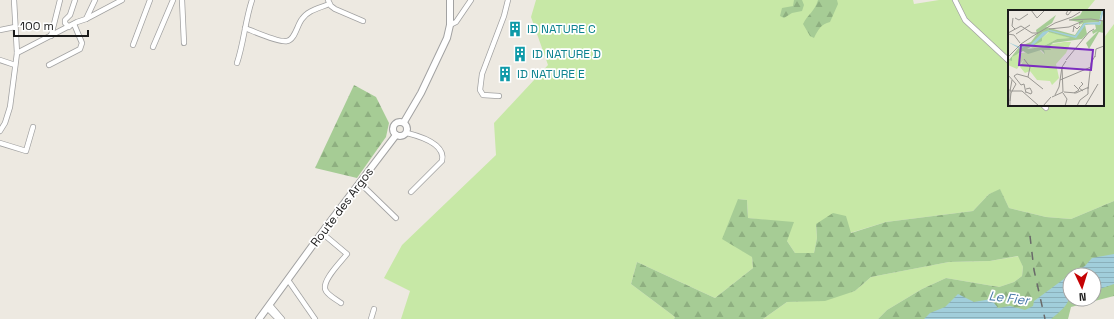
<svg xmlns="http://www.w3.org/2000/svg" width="1114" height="319" font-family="'Space Grotesk',sans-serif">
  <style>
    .grass { fill: #c7e8a6 }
    .forest { fill: url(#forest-firs); fill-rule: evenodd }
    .water { fill: url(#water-rules) }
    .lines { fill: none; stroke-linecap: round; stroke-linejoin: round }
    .minor-casing { stroke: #a2a2a2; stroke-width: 6 }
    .tertiary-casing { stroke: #a2a2a2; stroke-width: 8 }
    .minor { stroke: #fff; stroke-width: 4.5 }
    .tertiary { stroke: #fff; stroke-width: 6 }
    .rail { stroke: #696969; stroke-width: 1.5; stroke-dasharray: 8 8; stroke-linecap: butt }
    .labels { text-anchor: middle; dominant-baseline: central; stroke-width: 3.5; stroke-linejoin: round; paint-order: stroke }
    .culture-label { font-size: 12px; fill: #0d838f; stroke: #fff; text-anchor: start }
    .street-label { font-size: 12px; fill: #1b1b1b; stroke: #fff }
    .water-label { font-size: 13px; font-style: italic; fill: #497aa9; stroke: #fff }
    .inset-road { fill: none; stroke: #999792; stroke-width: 1 }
    .view { fill: #7b2cbf; fill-opacity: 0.15; stroke: #7b2cbf; stroke-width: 2 }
    .inset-edge { fill: none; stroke: #1b1b1b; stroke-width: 2 }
  </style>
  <defs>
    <pattern id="forest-firs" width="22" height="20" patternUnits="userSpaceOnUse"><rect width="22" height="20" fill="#a6cc95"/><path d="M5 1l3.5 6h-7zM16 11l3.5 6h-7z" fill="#8eaf80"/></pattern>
    <pattern id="water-rules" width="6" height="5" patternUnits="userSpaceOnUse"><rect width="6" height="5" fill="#a1cedb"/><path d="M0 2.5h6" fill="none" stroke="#8ab0bb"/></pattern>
  </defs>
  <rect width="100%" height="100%" fill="#ede9e1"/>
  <!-- grass -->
  <g class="grass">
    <polygon points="536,0 913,0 914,4 939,0 1095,0 1086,11 1009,11 1009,105 1044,105 1047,108 1051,105 1103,105 1103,39 1114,24 1114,201 1071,219 1046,217 1009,208 1000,190 989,194 973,211 886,222 850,233 816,224 817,238 814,253 795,253 787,241 765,220 748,218 747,200 738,199 752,257 753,268 715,298 637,262 631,284 675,317 674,319 401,319 410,291 384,278 402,245 496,155 494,123 548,65 531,17"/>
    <polygon points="1019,256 1023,267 1022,276 1014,282 999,287 946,278 922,289 887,310 878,319 763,319 787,302 803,301 855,291 871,277 949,262 990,261"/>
  </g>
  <!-- forest -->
  <g class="forest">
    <polygon points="794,0 802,0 804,5 802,11 792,13 784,18 780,16 782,8 793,6"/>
    <path d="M818 0H837L838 4 830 22C821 24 818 30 814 38L810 36 803 24C808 14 815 11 818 0Z"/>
    <polygon points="354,85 376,97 389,123 386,137 357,178 315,168"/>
    <path d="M1000 189 1009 208 1046 217 1071 219 1114 201V296L1071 307 1068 319H878L887 310 922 289 946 278 999 287 1014 282 1022 276 1023 267 1018 256 990 261 949 262 871 277 855 291 825 301 787 302 763 319H674L675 317 631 284 637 262 715 298 753 268 752 257 722 239 738 199 747 200 748 218 794 222 787 241 795 253H814L817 238 816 224 833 213 846 216 851 233 886 222 973 211 989 194ZM1070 275H1094V299H1070Z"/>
  </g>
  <!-- water -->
  <path class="water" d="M1114 254V284L1094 291V275H1070C1070 301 1072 302 1051 319H924L930 313 945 307 958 294 974 302 991 299 998 308 1010 306 1025 310 1033 306 1034 301 1072 273 1085 266 1092 258Z"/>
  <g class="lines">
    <!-- minor casing -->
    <g class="minor-casing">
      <g id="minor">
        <polyline points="182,0 184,43"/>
        <polyline points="328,0 331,6 335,9 363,21"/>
        <polyline points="955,0 965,20 1009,61"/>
        <polyline points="86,19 95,0"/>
        <polyline points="450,25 456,22 471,0"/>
        <polyline points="69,27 65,23 65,20 70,15 75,0"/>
        <path d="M245 28C253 31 279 43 287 41 295 40 297 25 302 19 308 10 320 8 329 4"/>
        <polyline points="0,30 15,27"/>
        <polyline points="51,36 60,0"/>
        <polyline points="133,45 150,0"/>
        <polyline points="153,47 173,0"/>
        <polyline points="17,53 77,22 86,19 122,0"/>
        <polyline points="0,60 15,65"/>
        <path d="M237 63C244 42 245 21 252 0"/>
        <polyline points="49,65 80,49 82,43 74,24"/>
        <polyline points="499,96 483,95 480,90 482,74 504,16 508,0"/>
        <polyline points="1043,105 1046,108"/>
        <polyline points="0,131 5,123 10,107 17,53 14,0"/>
        <path d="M407 133C419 136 446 144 442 161L411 192"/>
        <polyline points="0,143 26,151 33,127"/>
        <polyline points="360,183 396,218"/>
        <path d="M322 233 347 254C341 262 320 282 326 291 329 296 337 300 341 303"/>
        <polyline points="288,280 315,319"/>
        <polyline points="270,305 282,319"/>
        <polyline points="267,308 278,319"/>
        <polyline points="371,319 374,309"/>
      </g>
    </g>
    <!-- tertiary casing -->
    <g class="tertiary-casing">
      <g id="tertiary">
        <circle cx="400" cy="129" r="7"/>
        <polyline points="404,122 421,93 447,38 450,25 450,0"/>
        <polyline points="259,319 326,227 396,135"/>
      </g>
    </g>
    <!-- minor -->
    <use href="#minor" class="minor"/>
    <!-- tertiary -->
    <use href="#tertiary" class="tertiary"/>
    <!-- rail -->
    <polyline class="rail" points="1030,236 1034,270 1045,319"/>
  </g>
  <!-- icons -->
  <defs>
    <g id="building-bare" transform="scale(1.2)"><path d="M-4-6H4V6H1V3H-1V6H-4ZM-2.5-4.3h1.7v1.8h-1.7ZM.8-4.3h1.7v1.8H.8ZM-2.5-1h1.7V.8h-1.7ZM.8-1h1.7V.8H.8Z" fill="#0f9aa8" stroke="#fff" stroke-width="2.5" paint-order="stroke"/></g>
  </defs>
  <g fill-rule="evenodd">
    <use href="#building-bare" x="515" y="29"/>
    <use href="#building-bare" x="520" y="54"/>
    <use href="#building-bare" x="505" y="74"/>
  </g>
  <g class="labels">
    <!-- culture labels -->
    <g class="culture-label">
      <text x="527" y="29">ID NATURE C</text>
      <text x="532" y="54">ID NATURE D</text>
      <text x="517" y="74">ID NATURE E</text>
    </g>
    <!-- street labels -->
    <g class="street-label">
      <text transform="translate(342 207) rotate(-53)">Route des Argos</text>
    </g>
    <!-- water labels -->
    <g class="water-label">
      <text transform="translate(1009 298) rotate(7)">Le Fier</text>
    </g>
  </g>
  <!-- overview -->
  <g transform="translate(1008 10)">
    <rect width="96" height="96" fill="#ede9e1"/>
    <path d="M41 22 63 28 49 29 34 37 19 39 23 38ZM56 32H63L58 43 48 54 51 68 44 75 42 71 29 70 22 61 17 63 12 57 16 49 9 59 0 55V49L4 50 3 48 8 44 32 40 36 44V40L44 34Z" fill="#c7e8a6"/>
    <path d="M75 0H94L91 12 77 13 79 14 87 13 92 15 93 11H96V23L91 22 81 39 78 33 90 21 85 24 84 21 88 19 87 14 77 15 79 24 74 29 45 33 41 37 43 40H36L37 44 33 40 20 44 15 41 4 47V51L1 50 12 36 23 32 29 24 28 20 48 5 44 13 38 17 67 25 75 13 71 15V12L61 10 72 5ZM40 22 62 28 49 29 34 37 19 39 34 31V28Z" fill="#a6cc95" fill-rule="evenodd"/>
    <path d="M94 0H96L92 15 78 14 68 28 41 21 23 37 18 36 12 39 0 32 12 37 22 35 35 22 42 20 67 26 76 13 91 12Z" fill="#a1cedb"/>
    <path class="inset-road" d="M23 0 29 8 37 0M60 0 58 4 60 5 64 0M5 8 4 16 7 19M7 8 11 10 20 4M61 10 83 9 96 11M41 19 61 17 75 11M65 22 66 16 69 19 72 16M0 23 13 16 24 23H30M0 24 6 25 12 33M8 24 22 15M25 26 47 13 64 7 72 2M0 47 13 34 25 26M87 47 88 39 96 36M16 49 22 57 20 67M58 50 81 22 86 19M0 65 8 74 3 83 2 91M6 66 9 64 20 67 35 79M6 66 13 75 16 74 18 83M4 70 2 81H14L31 96M52 70 83 57M73 72 75 74 71 78 75 81M66 75 71 80 66 83M2 79V96M18 79 22 78 24 82 23 84 18 82M80 79 83 53 87 46M55 82 54 57 58 51M56 82 68 83 81 77M55 83 59 89 57 96M47 85 51 77 54 57M44 87 55 82M35 96 43 87M69 96 72 90 80 84V78M77 96 90 74"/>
    <path class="view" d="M13 35 85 40 83 60 11 55Z"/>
    <rect width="96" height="96" class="inset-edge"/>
  </g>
  <!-- north arrow -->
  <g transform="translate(1082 287) rotate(176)"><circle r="19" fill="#ffffff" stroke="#a4a4a4"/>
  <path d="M0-3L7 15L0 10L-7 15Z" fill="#c50204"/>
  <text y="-6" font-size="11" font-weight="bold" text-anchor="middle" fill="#1b1b1b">N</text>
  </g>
  <!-- scale -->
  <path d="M14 30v6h74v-6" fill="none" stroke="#1b1b1b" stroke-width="2"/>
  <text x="20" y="30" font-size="12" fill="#1b1b1b" stroke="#ffffff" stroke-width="3" paint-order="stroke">100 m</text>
</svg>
